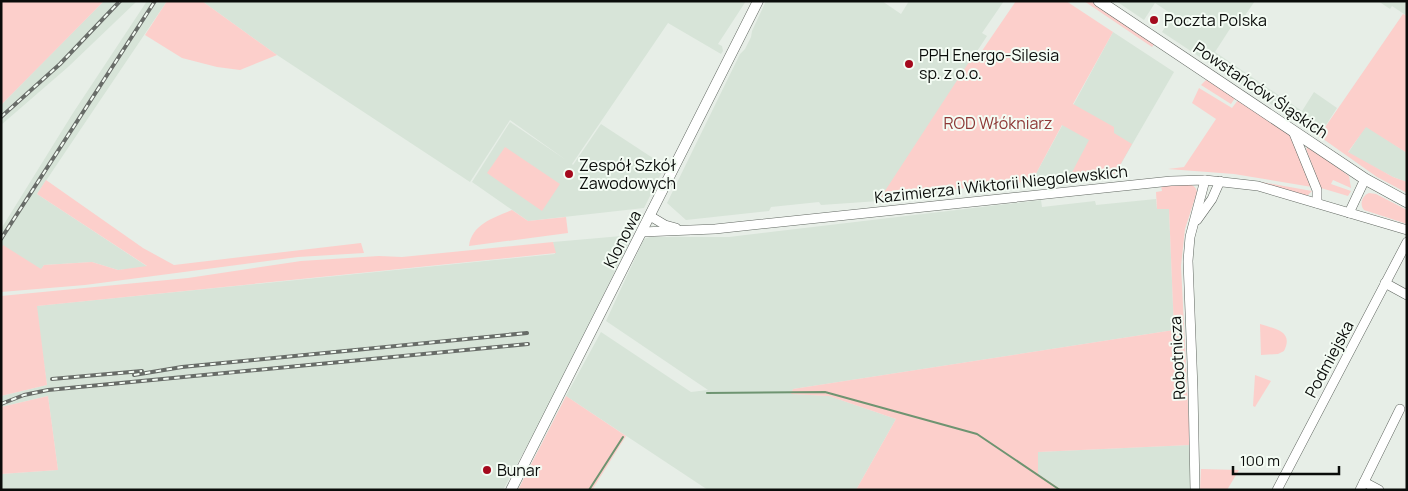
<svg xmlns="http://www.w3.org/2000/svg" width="1408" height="491" font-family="Manrope,sans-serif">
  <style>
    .built { fill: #d7e4d8 }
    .green { fill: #fccfcb }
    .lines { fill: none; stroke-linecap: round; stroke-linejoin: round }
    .stream { stroke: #6e9471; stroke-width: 2 }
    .minor-casing { stroke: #616761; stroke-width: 10 }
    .tertiary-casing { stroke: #616761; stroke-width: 11 }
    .secondary-casing { stroke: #616761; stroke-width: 12 }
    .minor { stroke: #fff; stroke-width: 9 }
    .tertiary { stroke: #fff; stroke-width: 10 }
    .secondary { stroke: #fff; stroke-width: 11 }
    .rail-casing { stroke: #686c68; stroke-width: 4 }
    .rail { stroke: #f4fcf4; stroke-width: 2; stroke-dasharray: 5.5; stroke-linecap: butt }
    .poi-dot { fill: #a4091d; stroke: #f4fcf4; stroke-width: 2 }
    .labels { text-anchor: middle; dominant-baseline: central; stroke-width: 4; stroke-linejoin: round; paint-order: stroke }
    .poi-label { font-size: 16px; fill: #0a0c0a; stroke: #f4fcf4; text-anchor: start }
    .street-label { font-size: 16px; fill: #0a0c0a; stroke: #f4fcf4 }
    .park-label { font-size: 16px; fill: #8e3836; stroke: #f4fcf4 }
  </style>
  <rect width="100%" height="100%" fill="#e7eee7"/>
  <!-- built -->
  <g class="built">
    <polygon points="104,1 137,1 68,67 1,125 1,105"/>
    <polygon points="147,1 167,1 37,194 148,267 118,270 92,262 44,265 41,270 39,269 3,246 1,249 1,229 73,113"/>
    <polygon points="202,1 746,1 718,44 722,46 723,51 721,54 668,23 572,164 573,165 601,124 665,166 644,208 528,221 472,182 510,122 566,160 510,120 470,182 277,55"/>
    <polygon points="766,1 882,1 901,14 909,1 1004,1 982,33 987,36 879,201 821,205 819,202 771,207 769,211 686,220 667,203 740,54 745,49 751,37 752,31"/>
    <polygon points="1116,1 1255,1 1239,24 1235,21 1215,52 1302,111 1314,92 1337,108 1319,136 1162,32 1173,15 1155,3 1144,20"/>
    <polygon points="1378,1 1407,1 1407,16 1392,6 1390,9"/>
    <polygon points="1113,32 1174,72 1115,174 1032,181"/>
    <polygon points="1366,126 1407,153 1407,182 1393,177 1348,153"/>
    <polygon points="1156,199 1157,209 1169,209 1174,330 793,389 792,394 829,396 896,419 856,490 708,490 566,396 601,332 691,392 708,390 606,321 644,239 650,237 729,237 1041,200 1042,207 1095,201 1096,205"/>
    <polygon points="633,235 539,424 503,490 1,490 1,474 58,470 48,396 1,407 1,396 47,385 36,306 555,254 553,242"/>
    <polygon points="1190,445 1191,490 1062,490 1038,474 1038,452"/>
  </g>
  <!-- green -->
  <g class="green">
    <polygon points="1,1 104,1 1,105"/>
    <polygon points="167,1 202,1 277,55 240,70 217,67 182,58 145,35"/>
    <polygon points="1016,1 1066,1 1113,32 1073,104 1114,127 1114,133 1132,144 1115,174 1069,178 1089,140 1062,125 1032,181 881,197 971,59 975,61"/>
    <polygon points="1084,1 1092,1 1155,43 1152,47"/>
    <polygon points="1403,14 1407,16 1407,153 1366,127 1348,152 1393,177 1407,182 1407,193 1377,177 1319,136"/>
    <polygon points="1207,79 1235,98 1231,104 1201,85"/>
    <polygon points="1199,88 1232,108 1238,100 1287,132 1291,137 1312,187 1234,174 1168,169 1184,167 1216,119 1192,103"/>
    <polygon points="1306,145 1349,176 1351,188 1333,180 1331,184 1351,191 1348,196 1321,188 1306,149 1307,149"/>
    <polygon points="505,147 560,184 542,211 487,173"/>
    <polygon points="46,180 143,248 174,265 361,243 364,253 298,257 85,285 1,292 1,249 3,245 41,269 44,265 92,262 118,270 147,266 37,194"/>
    <polygon points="1261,182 1312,191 1307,196 1260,184"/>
    <path d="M1186 183C1192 185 1196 186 1197 192L1185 229 1181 266 1190 445 1038 452V474L1062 490H856L896 419 829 396 791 394 793 389 1174 330 1169 209H1157L1156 192 1162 191 1161 186Z"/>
    <path d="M1369 193 1376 194 1407 210V224L1364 210C1359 204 1362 196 1369 193Z"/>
    <path d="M512 210 528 221 566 217 568 233 469 246C472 224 494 218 512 210Z"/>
    <polygon points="553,242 556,253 37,306 47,385 1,396 1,296 188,278 301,261 379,256 402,257"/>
    <path d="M1260 324C1275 329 1294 331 1284 351L1278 354 1261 355Z"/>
    <polygon points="1255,375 1271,381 1255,407 1253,406"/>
    <polygon points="48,396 58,470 1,474 1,407"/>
    <polygon points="566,396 626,436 592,490 518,490"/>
    <polygon points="1201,469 1239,470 1227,490 1200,490"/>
  </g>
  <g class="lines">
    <!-- stream -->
    <g class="stream">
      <polyline points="707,393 825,392 977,434 1060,490"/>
      <polyline points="589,490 623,437"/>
    </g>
    <!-- minor casing -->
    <g class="minor-casing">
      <g id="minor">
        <polyline points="1293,131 1317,190 1317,203"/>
        <polyline points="1349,213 1365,179"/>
        <polyline points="650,216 665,225 676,228"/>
        <polyline points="1197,220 1212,199 1220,181"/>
        <polyline points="642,232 715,229 1171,181 1205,180 1258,186 1407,230"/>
        <polyline points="1385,283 1407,295"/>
        <polyline points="1364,482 1379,490"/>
        <polyline points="1195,490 1193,389 1188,261 1190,237 1205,180"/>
        <polyline points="1277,490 1407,242"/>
        <polyline points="1360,490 1400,409"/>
      </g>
    </g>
    <!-- tertiary casing -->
    <g class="tertiary-casing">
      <polyline id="tertiary" points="511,490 758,1"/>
    </g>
    <!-- secondary casing -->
    <g class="secondary-casing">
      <polyline id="secondary" points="1099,1 1365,179 1407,202"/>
    </g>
    <!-- minor -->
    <use href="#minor" class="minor"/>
    <!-- tertiary -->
    <use href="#tertiary" class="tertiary"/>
    <!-- secondary -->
    <use href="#secondary" class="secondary"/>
    <!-- rail casing -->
    <g class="rail-casing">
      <g id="rail">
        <polyline points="1,117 60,64 120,1"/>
        <polyline points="1,239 155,1"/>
        <polyline points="134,375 182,367 527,333"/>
        <polyline points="52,379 142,371"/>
        <polyline points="1,404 24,395 48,390 528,344"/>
      </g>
    </g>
    <!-- rail -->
    <use href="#rail" class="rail"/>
  </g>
  <!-- markers -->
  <g class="poi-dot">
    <circle cx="1154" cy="20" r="5"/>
    <circle cx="909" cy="64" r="5"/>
    <circle cx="569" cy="174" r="5"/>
    <circle cx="487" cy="470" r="5"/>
  </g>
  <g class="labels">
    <!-- poi labels -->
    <g class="poi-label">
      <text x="1164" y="20">Poczta Polska</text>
      <text x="919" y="55">PPH Energo-Silesia<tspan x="919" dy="18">sp. z o.o.</tspan></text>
      <text x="579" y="165">Zespół Szkół<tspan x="579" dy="18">Zawodowych</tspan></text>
      <text x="497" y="470">Bunar</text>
    </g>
    <!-- street labels -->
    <g class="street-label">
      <text transform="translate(1261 90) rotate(34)">Powstańców Śląskich</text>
      <text transform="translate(1001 184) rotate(-6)">Kazimierza i Wiktorii Niegolewskich</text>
      <text transform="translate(622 239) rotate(-63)">Klonowa</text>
      <text transform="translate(1177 358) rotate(-93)">Robotnicza</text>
      <text transform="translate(1329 359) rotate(-62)">Podmiejska</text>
    </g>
    <!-- park labels -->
    <g class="park-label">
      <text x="998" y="123">ROD Włókniarz</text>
    </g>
  </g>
  <!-- border -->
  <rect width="1408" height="491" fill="none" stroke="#0a0c0a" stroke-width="5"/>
  <!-- scale -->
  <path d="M1233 466v8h106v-8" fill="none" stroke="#0a0c0a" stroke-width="2.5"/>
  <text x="1240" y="466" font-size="15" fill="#0a0c0a" stroke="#f4fcf4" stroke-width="4" paint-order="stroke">100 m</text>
</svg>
